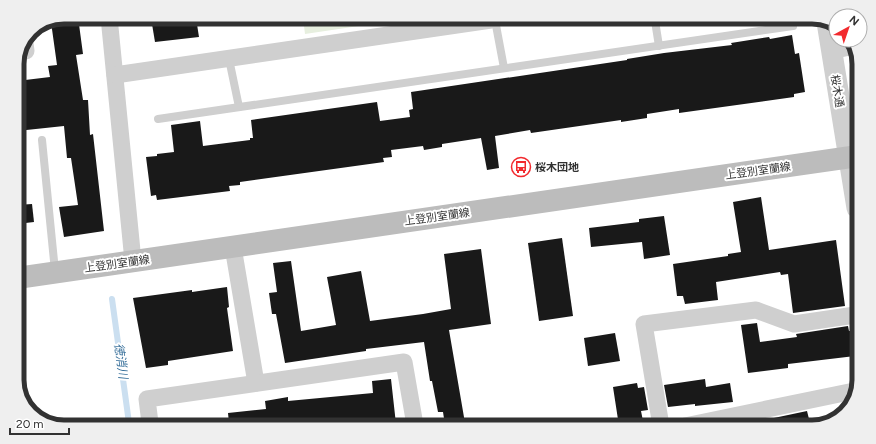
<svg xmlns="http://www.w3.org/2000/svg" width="876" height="444" font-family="Figtree,'Noto Sans JP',sans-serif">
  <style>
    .green { fill: #e7efdf }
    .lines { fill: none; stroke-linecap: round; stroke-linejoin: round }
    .stream { stroke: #cbdff0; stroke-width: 6 }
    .building { fill: #191919 }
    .service { stroke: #cfcfcf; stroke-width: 8 }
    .minor { stroke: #cfcfcf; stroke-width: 17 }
    .tertiary { stroke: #cfcfcf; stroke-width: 21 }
    .secondary { stroke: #bcbcbc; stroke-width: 22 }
    .labels { text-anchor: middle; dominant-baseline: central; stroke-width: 4; stroke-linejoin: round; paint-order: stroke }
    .street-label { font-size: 11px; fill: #323232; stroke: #fff }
    .poi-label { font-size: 11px; font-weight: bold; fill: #323232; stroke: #fff; text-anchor: start }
    .water-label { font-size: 12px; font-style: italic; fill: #38709b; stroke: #fff }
    .rim { fill: none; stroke: #323232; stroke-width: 5 }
  </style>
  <rect width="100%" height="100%" fill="#fff"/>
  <!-- green -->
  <polygon class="green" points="303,18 406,19 305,34"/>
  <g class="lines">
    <!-- stream -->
    <polyline class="stream" points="112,299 129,423"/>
  </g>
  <!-- building -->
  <g class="building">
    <polygon points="64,17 78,17 83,54 76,55 83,100 88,100 90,135 93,134 104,231 64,237 59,207 78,205 71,158 67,158 64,126 17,131 17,81 50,77 48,66 57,65 51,22"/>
    <polygon points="151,18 196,18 199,37 155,42"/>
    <polygon points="792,35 795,54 799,53 805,92 794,94 794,97 679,113 679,109 647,114 647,118 621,122 621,120 531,133 530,130 495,136 499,168 487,170 481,138 442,144 442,147 424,150 423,146 391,150 392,157 383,158 384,162 240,182 240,185 229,186 230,191 157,200 156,195 151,196 146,157 157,156 157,154 174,152 171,125 200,121 203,146 250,140 250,138 253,138 251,120 377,102 380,121 410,117 409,110 413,109 411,92 627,60 627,59 664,53 732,45 731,43 769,37 770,39"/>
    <polygon points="761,197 769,250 836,240 845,306 793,313 788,274 781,275 780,272 716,282 718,300 685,304 683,296 677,296 673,264 728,256 728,254 741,252 733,202"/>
    <polygon points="32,204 34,222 17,224 17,205"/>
    <polygon points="664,216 670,255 644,259 642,242 591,247 589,228 639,222 639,219"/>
    <polygon points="562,238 573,316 539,321 528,243"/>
    <polygon points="481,249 491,324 449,330 465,423 445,425 443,412 438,412 432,381 430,381 424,342 366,349 366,351 285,363 276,314 272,314 269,293 277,292 273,263 291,261 301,331 336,325 327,277 361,271 370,321 423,314 451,309 444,254"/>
    <polygon points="227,287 229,307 227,308 233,351 168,361 168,365 146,368 133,298 192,290 192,292"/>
    <polygon points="757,323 760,342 797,337 796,334 848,326 849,331 852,331 855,356 788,364 788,368 748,373 741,325"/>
    <polygon points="615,333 620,361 588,366 584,338"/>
    <polygon points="391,379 396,424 334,424 334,422 317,424 229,423 228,413 266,409 265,401 288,397 288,401 373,393 372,381"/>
    <polygon points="705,379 706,387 730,383 733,402 695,406 695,404 668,407 664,385"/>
    <polygon points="637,383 638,388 644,387 648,410 641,411 644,426 619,426 613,387"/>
    <polygon points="807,411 811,427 760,427 759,421"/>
  </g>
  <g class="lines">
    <!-- service -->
    <g class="service">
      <polyline points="495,20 504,68"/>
      <polyline points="655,21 659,46"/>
      <polyline points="229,59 239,107"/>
      <polyline points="158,119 793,26"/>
      <polyline points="42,140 55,271"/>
    </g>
    <!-- minor -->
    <g class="minor">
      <polyline points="109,17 133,261"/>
      <polyline points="21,51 26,51 25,43"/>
      <polyline points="831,51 854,46"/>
      <polyline points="115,75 491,20"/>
      <polyline points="233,247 256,383"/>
      <polyline points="150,423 147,399 404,362 415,425"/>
      <polyline points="661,426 644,324 756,310 794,324 855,315"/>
      <polyline points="685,426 854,391"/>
    </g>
    <!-- tertiary -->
    <polyline class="tertiary" points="827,22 857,208"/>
    <!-- secondary -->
    <polyline class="secondary" points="17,278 858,156"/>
  </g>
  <!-- icons -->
  <defs>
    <g id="bus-ring" transform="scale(1)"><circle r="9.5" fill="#fff" stroke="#f22a2e" stroke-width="1.5"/><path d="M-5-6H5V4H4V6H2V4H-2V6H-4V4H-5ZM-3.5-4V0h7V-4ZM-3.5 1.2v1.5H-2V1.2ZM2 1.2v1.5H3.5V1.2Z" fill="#f22a2e"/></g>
  </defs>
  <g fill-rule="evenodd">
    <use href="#bus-ring" x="521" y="167"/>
  </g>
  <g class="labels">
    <!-- street labels -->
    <g class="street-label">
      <text transform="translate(837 91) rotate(81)">桜木通</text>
      <text transform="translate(758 171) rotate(-8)">上登別室蘭線</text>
      <text transform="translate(437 217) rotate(-8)">上登別室蘭線</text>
      <text transform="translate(117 264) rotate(-8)">上登別室蘭線</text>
    </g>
    <!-- poi labels -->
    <g class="poi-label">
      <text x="535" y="167">桜木団地</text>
    </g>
    <!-- water labels -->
    <g class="water-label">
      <text transform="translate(121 361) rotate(82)">徳消川</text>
    </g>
  </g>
  <!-- crop -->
  <path d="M0 0H876V444H0ZM64 24H812A40 40 0 0 1 852 64V380A40 40 0 0 1 812 420H64A40 40 0 0 1 24 380V64A40 40 0 0 1 64 24Z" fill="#efefef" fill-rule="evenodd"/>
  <path class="rim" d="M64 24H812A40 40 0 0 1 852 64V380A40 40 0 0 1 812 420H64A40 40 0 0 1 24 380V64A40 40 0 0 1 64 24Z"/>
  <!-- north arrow -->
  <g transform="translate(848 28) rotate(40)"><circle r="19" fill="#ffffff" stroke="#adadad"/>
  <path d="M0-3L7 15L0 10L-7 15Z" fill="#f22a2e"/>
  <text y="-6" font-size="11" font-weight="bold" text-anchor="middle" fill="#323232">N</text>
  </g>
  <!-- scale -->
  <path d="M10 428v6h59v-6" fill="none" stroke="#323232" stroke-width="2"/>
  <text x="16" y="428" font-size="12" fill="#323232" stroke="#ffffff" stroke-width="3" paint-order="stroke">20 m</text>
</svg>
